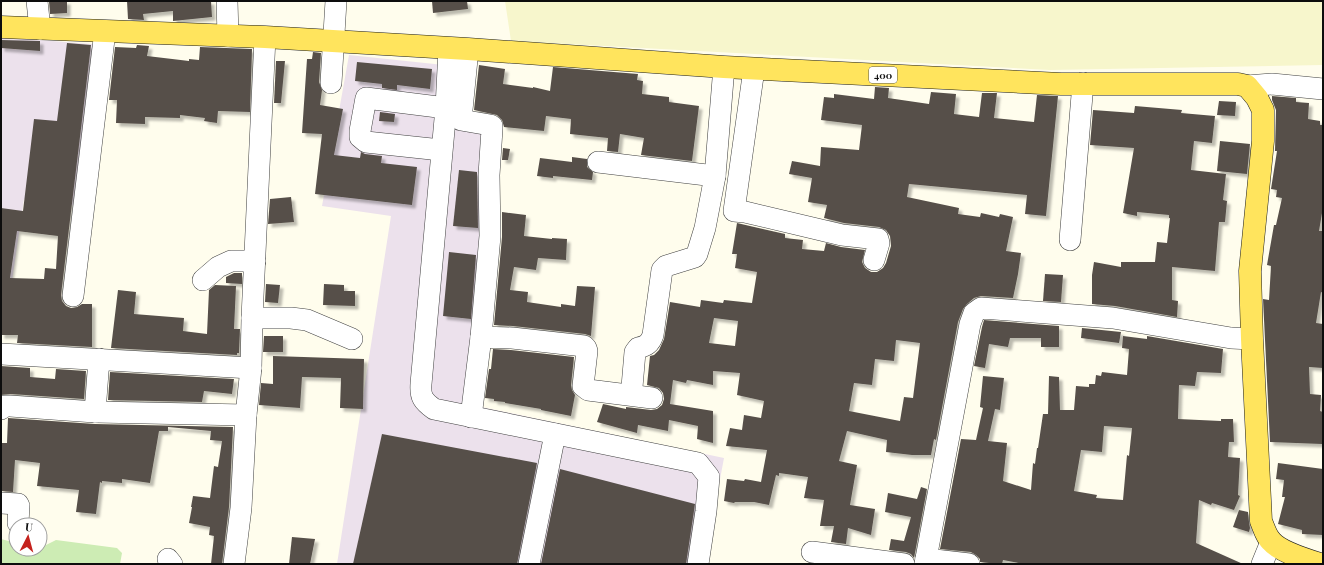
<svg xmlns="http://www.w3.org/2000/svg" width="1324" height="565" font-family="'Playfair Display',serif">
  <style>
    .industrial { fill: #ece1ec }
    .farmland { fill: #f7f6cc }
    .green { fill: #cdecb4 }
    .building { fill: #564f49; fill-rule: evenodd; filter: url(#shadow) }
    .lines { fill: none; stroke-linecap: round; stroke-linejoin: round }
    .minor-casing { stroke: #404040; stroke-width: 22 }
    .major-casing { stroke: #1e1e1e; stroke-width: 23 }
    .minor { stroke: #fff; stroke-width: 21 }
    .major { stroke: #ffe45d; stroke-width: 22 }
    .labels { text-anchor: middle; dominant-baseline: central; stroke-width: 4; stroke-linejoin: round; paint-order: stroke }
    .shield { fill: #fff; stroke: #565656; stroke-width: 1 }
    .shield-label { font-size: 10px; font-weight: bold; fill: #0d0d0d }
  </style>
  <defs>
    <filter id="shadow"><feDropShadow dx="3.5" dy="3.5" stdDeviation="1" flood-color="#0004"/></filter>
  </defs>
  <rect width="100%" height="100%" fill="#fffded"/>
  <!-- industrial -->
  <g class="industrial">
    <polygon points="1,37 104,45 77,206 24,199 6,322 1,321"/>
    <polygon points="349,55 463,67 456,127 488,130 472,405 724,458 704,564 337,564 391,216 322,206"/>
  </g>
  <!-- farmland -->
  <polygon class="farmland" points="505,1 1323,1 1323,65 1050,70 511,41"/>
  <!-- green -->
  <polygon class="green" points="1,539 16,543 16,549 40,549 40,546 44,546 56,540 117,548 122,553 120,564 1,564"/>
  <!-- building -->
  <g class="building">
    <polygon points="49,1 67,1 67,13 50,14"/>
    <polygon points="127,1 211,1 212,17 173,21 173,11 143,14 144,20 128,19"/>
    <polygon points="432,1 467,1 468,9 433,13"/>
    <polygon points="1,40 40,41 40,51 1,48"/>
    <path d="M67 43 91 45 61 295 62 301 66 306 71 308 77 307 82 304H92V347L17 343 18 335H1V208L23 211 34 119 57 121ZM17 231 58 236 56 269 45 268 44 279 10 278Z"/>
    <polygon points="137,45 149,46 147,56 189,61 189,59 199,60 200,47 252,49 250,112 218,111 217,123 204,121 205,118 180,115 180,118 145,117 145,124 116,123 117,100 109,100 115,47 136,48"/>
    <polygon points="313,52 321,53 319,82 322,90 320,105 343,109 334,155 360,158 361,152 365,154 382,156 381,163 417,167 412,205 315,194 322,134 302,133 307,59 312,59"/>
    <polygon points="276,61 285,61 281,103 274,103"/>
    <polygon points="357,62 432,69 430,89 397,85 397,90 382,88 382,84 355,81"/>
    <polygon points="479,65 505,69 503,84 533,88 533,87 550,91 553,67 638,74 637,80 643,81 642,94 669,97 669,102 699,106 692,161 641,155 644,138 620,134 618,152 607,151 608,138 570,134 571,119 546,116 544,131 504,127 502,120 497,115 474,110"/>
    <path d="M875 87 889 88 888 98 929 104 931 92 956 94 954 114 979 117 982 93H997L994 118 1034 122 1037 95 1058 96 1046 216 1025 214 1027 195 909 184 907 197 959 208 958 214 980 217 981 213 999 217 1000 214 1013 217 1006 251 1021 253 1018 274 1013 298 981 296 974 298 967 304 963 309 958 322 936 440 934 439 931 455H912L886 452 887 440 847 431 839 461 857 465 850 505 875 509 871 535 848 528 846 544 831 542 834 526H820L824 500 804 498 808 477 779 473V476L776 475 769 505 754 502H735L734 503 724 501 727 479 744 481 745 479 761 482 767 450 726 446 730 428 742 430 744 415 761 418 764 401 737 395 740 373 713 371V385L687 380 686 383 673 380 670 404 713 411V443L697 439 698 426 669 420 668 431 638 425 637 433 597 422 603 404 626 409V407L651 410 657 409 662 405 664 399 663 393 659 388 647 385 650 356 654 355 659 350 664 339 670 302 700 307 701 300 723 303 724 300 752 303 757 272 735 268 737 254H732L737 223 785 234V238L803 240 802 249 824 251 826 243 841 247 865 250 862 262 865 268 871 272H877L883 268 886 263 891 246 890 236 886 230 879 227 844 223 824 218 827 205 808 202 812 178 789 174 792 161 820 166 821 147 859 150 862 125 821 120 824 97 834 98V94L874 99ZM714 318 738 321 735 346 709 343ZM896 340 920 343 913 398 904 397 900 421 849 411 854 383 872 385 875 359 894 361Z"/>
    <polygon points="1272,96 1296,98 1296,102 1309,103 1308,119 1320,121 1320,125 1323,125 1323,207 1319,231 1323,231 1323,293 1321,292 1316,323 1323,324 1323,368 1309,367 1310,394 1321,395 1320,411 1323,412 1322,444 1270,442 1263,299 1269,300 1271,266 1267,265 1274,225 1276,225 1282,198 1276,197 1277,190 1271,189 1277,151 1275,151 1276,110 1272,100"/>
    <polygon points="1219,101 1236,102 1235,116 1217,115"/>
    <polygon points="1135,106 1182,110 1181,113 1215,116 1212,143 1194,141 1191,170 1226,174 1223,200 1227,201 1225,222 1219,222 1215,271 1172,267 1172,300 1178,301 1177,317 1115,306 1092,304 1092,275 1094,262 1121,267 1121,262 1155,262 1157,242 1167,243 1170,218 1169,218 1169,215 1137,212 1137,216 1123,213 1134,148 1090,145 1093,110 1134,113"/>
    <polygon points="380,112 395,114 394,122 379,121"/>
    <polygon points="1220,141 1250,144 1247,174 1217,171"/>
    <polygon points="503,148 510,149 508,160 502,160"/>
    <polygon points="572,157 587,159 587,167 593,172 592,180 553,176 553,178 537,176 540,158 572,162"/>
    <polygon points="459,170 477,172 478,228 453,226"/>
    <polygon points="291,197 294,222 268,224 270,199"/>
    <polygon points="502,212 526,215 524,236 552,239 552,238 567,239 566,260 538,258 536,270 514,267 510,290 528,292 527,302 561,307 561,304 575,306 577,286 595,287 591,336 585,334 513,326 494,325 502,237"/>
    <polygon points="449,252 476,255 471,319 443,316"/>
    <polygon points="234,273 242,273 242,284 226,283 226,277"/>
    <polygon points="1045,274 1063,275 1061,302 1043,301"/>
    <polygon points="266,284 280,285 278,303 265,302"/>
    <polygon points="324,284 344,285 344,291 355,291 355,306 323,305"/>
    <polygon points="215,285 236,286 234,329 240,329 239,353 237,353 237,355 111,348 118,290 136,292 134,314 184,318 183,331 207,334 209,290"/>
    <polygon points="984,320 1059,326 1059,347 1041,347 1041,338 1010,338 1008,347 989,344 985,368 974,366 982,327"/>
    <polygon points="1082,328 1121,332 1119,343 1081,338"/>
    <polygon points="264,336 283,336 283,352 263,352"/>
    <path d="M1123 336 1147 339V336L1223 349 1221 373 1197 372 1195 386 1179 385 1178 419 1221 421V419H1233L1234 442H1229L1228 457 1240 458 1238 495 1240 496 1234 510 1212 503 1211 505 1199 500 1196 543 1243 564H1024L1003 560 1002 564H998L980 562V559L976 555 971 552 940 549 961 439 976 440 983 408 980 407 983 376 1004 378 1000 410 995 409 988 441 1007 443 1003 481 1031 490 1033 463 1035 464 1037 448H1038L1043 414H1048L1049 376 1059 377 1060 410H1074L1076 386 1089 387V384H1095L1096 375 1101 376 1102 372 1127 375 1129 349 1122 348ZM1104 426 1132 428 1129 456 1127 455 1123 500 1096 498 1097 495 1074 491 1081 450 1102 452Z"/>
    <polygon points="493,349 511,350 574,357 571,385 572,390 575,395 571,416 541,410 541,409 505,403 505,402 494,401 494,399 485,398 489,369 491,369"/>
    <polygon points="273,356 364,359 363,409 340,408 341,378 302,377 300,408 259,405 261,383 273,384"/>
    <polygon points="1,366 30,368 30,377 55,379 56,369 86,371 84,399 11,394 1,395"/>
    <polygon points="110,372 234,379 232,394 204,391 202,402 108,400"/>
    <polygon points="8,418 95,424 233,427 229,507 222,564 211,564 214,536 209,535 210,527 189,523 192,507 191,507 193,496 210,498 214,466 218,467 222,441 210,440 211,431 168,427 168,431 159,431 150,483 122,479 122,483 102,481 102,483 100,482 96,514 76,512 79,490 37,486 40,463 15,460 13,492 1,491 1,443 7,443"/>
    <polygon points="382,434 537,463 517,564 353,564"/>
    <polygon points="1278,463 1323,469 1323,535 1302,534 1302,530 1278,524 1285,497 1282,497 1284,480 1276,479"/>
    <polygon points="560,469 695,504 686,564 541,564"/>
    <polygon points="921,487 927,489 914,558 911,554 906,552 889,550 891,539 904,541 911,517 885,512 888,493 917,499"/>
    <polygon points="1239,510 1248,512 1249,522 1250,528 1249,532 1233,527"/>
    <polygon points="292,537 315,539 310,564 289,564"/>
  </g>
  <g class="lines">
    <!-- minor casing -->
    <g class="minor-casing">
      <g id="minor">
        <polyline points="37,1 40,29"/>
        <polyline points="227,1 228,36"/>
        <path d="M449 49 446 108 421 384C420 397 423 401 434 409L698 463 709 477 706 511 698 564"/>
        <polyline points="468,49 461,120 490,125 492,126 492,129 489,175 490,236 481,337"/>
        <polyline points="754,69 734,211 745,212 842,235 878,239 879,243 874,260"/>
        <polyline points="331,83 336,1"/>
        <polyline points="1247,86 1272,84 1323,89"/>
        <polyline points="441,150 366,142 360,137 360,131 366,98 446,108"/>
        <polyline points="598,162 715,176 724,67"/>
        <polyline points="1070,240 1083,83"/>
        <polyline points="203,280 218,267 231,261 255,261"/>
        <polyline points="73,296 105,31"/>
        <polyline points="252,318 291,318 307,320 352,339"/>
        <polyline points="1,354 251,368"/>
        <path d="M632 387 635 352 638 348C646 346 650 344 653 335L662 270 666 266 695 257 697 254 705 228 715 176"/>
        <polyline points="1,409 5,406 10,406 95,412 246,415"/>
        <polyline points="95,412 99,359"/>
        <polyline points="471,417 481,337 512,338 584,346 586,348 587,351 583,386 588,390 652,398"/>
        <polyline points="1,503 18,504 19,506 18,523"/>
        <polyline points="812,552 904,564"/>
        <polyline points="168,559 172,564"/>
        <polyline points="926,559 969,564"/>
        <polyline points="234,564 241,508 246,415 251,368 252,318 265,37"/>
        <polyline points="529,564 555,434"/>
        <polyline points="925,564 970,324 974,313 981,308 1113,318 1231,338 1252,339"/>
        <polyline points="1262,564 1271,542"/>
      </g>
    </g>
    <!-- major casing -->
    <g class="major-casing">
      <path id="major" d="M1 27 265 37 468 49 724 67 1061 84H1238L1247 86 1257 98 1263 110V141L1250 271 1252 339 1261 521C1264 528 1266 536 1271 541 1279 551 1307 560 1320 564"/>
    </g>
    <!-- minor -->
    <use href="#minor" class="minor"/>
    <!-- major -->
    <use href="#major" class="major"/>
  </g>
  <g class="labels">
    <!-- shield labels -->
    <rect class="shield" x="869" y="67" width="28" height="16" rx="3"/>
    <g class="shield-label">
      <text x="883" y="75">400</text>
    </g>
  </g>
  <!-- border -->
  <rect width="1324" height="565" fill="none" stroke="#0d0d0d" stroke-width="4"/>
  <!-- north arrow -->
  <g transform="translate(28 537) rotate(6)"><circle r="19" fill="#ffffff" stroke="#9e9e9e"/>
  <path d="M0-3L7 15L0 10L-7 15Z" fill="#c5221d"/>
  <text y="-6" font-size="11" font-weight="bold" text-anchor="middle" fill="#0d0d0d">U</text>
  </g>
</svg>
